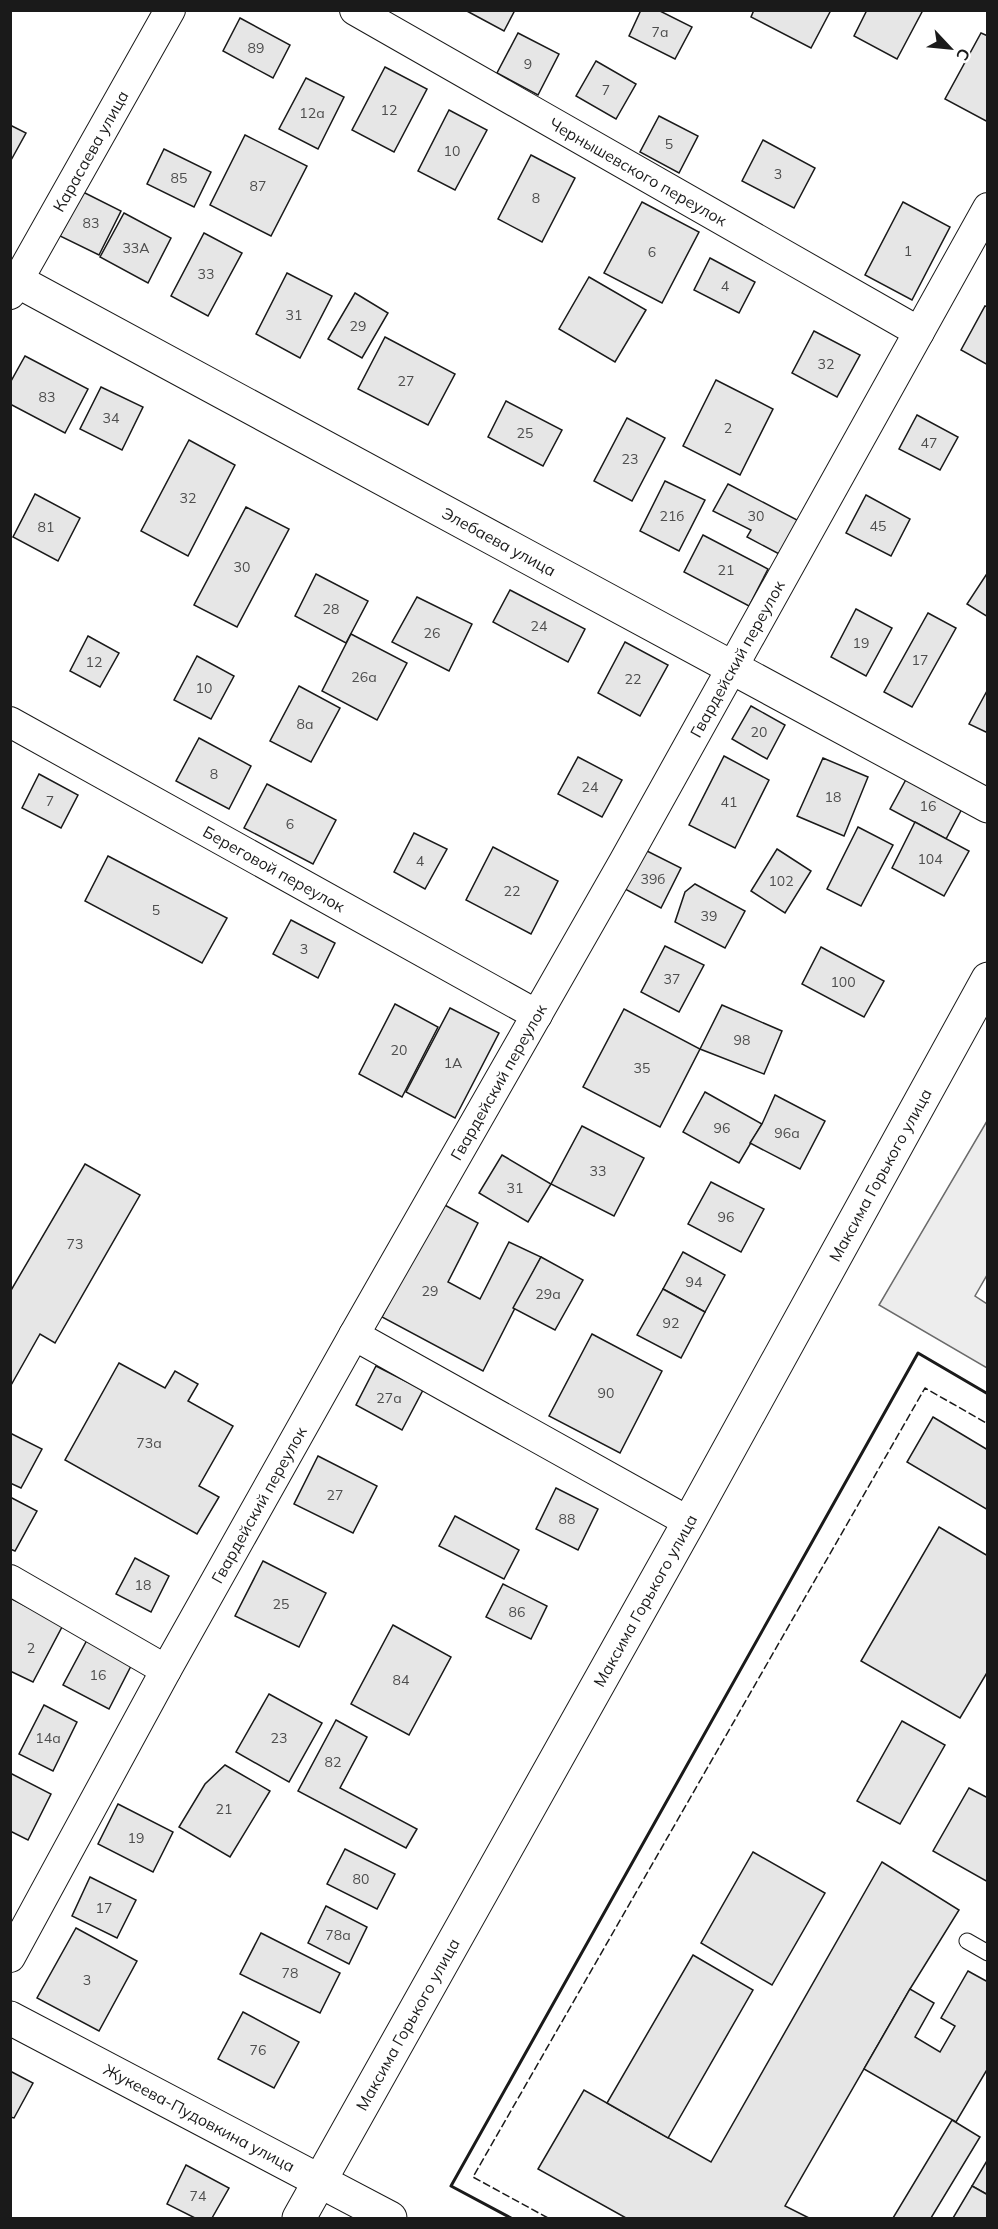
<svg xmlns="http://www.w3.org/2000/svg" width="998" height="2229" font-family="Mulish,sans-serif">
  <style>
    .built { fill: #ededed; stroke: #6a6a6a; stroke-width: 1.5 }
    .building { fill: #e6e6e6; stroke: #1a1a1a; stroke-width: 1.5 }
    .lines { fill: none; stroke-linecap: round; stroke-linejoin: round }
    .lane-casing { stroke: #1a1a1a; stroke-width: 17 }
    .street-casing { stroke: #1a1a1a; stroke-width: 32 }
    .secondary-casing { stroke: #1a1a1a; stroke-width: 35 }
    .primary-casing { stroke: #1a1a1a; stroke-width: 35 }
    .lane { stroke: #fff; stroke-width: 15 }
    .street { stroke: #fff; stroke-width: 30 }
    .secondary { stroke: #fff; stroke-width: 33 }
    .primary { stroke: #fff; stroke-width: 33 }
    .fence { stroke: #1a1a1a; stroke-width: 1.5; stroke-dasharray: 8 3; stroke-linecap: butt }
    .wall { stroke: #1a1a1a; stroke-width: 3 }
    .labels { text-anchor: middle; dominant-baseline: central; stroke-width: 4.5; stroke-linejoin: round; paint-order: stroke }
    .number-label { font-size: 14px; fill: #4d4d4d }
    .street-label { font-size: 16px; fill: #1a1a1a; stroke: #fff }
  </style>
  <rect width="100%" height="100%" fill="#fff"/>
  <!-- built -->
  <polygon class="built" points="987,1121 987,1275 975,1296 987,1304 987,1368 879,1305"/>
  <!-- building -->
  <g class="building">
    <polygon points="465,10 515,10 504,31"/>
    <polygon points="641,10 658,10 692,27 675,59 629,36"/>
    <polygon points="754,10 831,10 811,48 751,17"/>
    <polygon points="867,10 923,10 897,59 854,36"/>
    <polygon points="240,18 290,45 273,78 223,51"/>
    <polygon points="518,33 559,54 538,95 497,73"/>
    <polygon points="981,33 988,36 988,122 945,99"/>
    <polygon points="596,61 636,84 616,119 576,96"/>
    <polygon points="385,67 427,89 394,152 352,130"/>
    <polygon points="306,78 344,97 318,149 279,129"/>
    <polygon points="449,110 487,130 455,190 418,171"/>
    <polygon points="659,116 698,136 679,173 640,152"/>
    <polygon points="10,125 26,133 10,162"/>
    <polygon points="245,135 307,166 271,236 210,205"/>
    <polygon points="763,140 815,168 794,208 742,181"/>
    <polygon points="164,149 211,172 194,207 147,184"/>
    <polygon points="531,155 575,178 542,242 498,219"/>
    <polygon points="83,192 121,211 99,255 60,236"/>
    <polygon points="642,202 699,232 662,303 604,273"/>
    <polygon points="903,202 950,227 912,300 865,275"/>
    <polygon points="124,213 171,238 148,283 100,257"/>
    <polygon points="204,233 242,253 208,316 171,296"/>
    <polygon points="710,258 755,282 739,313 694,290"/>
    <polygon points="287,273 332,296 300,358 256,334"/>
    <polygon points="589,277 646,310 615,362 559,329"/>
    <polygon points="355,293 388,313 362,358 328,339"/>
    <polygon points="985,306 988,307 988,365 961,350"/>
    <polygon points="814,331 860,355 837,397 792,373"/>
    <polygon points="385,337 455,374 428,425 358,389"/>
    <polygon points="25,356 88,389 65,433 10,404 10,383"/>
    <polygon points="716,380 773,409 740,475 683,446"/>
    <polygon points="101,387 143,407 122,450 80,429"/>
    <polygon points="506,401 562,430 543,466 488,437"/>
    <polygon points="917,415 958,437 940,470 899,449"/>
    <polygon points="627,418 665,438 632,501 594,481"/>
    <polygon points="189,440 235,465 188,556 141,531"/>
    <polygon points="665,481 705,500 679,551 640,531"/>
    <polygon points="728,484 799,521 781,555 747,537 751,530 713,511"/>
    <polygon points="35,494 80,518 58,561 13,537"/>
    <polygon points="866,495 910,519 891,556 846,533"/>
    <polygon points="246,507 289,529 237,627 194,605"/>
    <polygon points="703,535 768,569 749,606 684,572"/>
    <polygon points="988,572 988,617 967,604"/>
    <polygon points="316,574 368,601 346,643 295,616"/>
    <polygon points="510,590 585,629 568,662 493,622"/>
    <polygon points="417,597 472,624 449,671 392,642"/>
    <polygon points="856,609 892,628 866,676 831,657"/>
    <polygon points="928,613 956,628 912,707 884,692"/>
    <polygon points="351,634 407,663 377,720 322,691"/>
    <polygon points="88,636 119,653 100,687 70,671"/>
    <polygon points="625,642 668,665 640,716 598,693"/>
    <polygon points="197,656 234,676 211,719 174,700"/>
    <polygon points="299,686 340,708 311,762 270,741"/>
    <polygon points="988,689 988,733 969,724"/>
    <polygon points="751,706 785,725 767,759 732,739"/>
    <polygon points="199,738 251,766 229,809 176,781"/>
    <polygon points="724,756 769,780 735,848 689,825"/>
    <polygon points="578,757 622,780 602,817 558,794"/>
    <polygon points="823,758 868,777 844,836 797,816"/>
    <polygon points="39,774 78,795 61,828 22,808"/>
    <polygon points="909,774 965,803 946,839 890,809"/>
    <polygon points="267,784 336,820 313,864 244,828"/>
    <polygon points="915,822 969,851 944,896 892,868"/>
    <polygon points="858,827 893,845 861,906 827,889"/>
    <polygon points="414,833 447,849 425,889 394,872"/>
    <polygon points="493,847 558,881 531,934 466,900"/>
    <polygon points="777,849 811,871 785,913 751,891"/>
    <polygon points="645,850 681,868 661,908 625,889"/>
    <polygon points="108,856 227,918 202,963 85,901"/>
    <polygon points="695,884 745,911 725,948 675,922 685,892"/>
    <polygon points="291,920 335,943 318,978 273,954"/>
    <polygon points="665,946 704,965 679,1012 641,992"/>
    <polygon points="821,947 884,981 864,1017 802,984"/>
    <polygon points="395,1004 438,1027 402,1097 359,1074"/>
    <polygon points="722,1005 782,1031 764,1074 700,1049"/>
    <polygon points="450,1008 499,1033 455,1118 406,1092"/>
    <polygon points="624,1009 700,1049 660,1127 583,1087"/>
    <polygon points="705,1092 762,1124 739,1163 683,1132"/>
    <polygon points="775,1095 825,1121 800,1169 750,1143 762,1124"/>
    <polygon points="582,1126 644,1158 614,1216 551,1184"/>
    <polygon points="502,1155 551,1184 528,1222 479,1193"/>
    <polygon points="85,1164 140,1195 55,1343 40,1334 10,1387 10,1292"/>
    <polygon points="711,1182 764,1209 741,1252 688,1224"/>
    <polygon points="441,1203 478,1223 448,1282 480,1299 509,1242 541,1257 483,1371 382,1317"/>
    <polygon points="683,1252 725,1275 705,1312 663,1289"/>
    <polygon points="541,1257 583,1280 555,1330 513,1308"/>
    <polygon points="663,1289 705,1312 681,1358 637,1335"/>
    <polygon points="592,1334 662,1371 620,1453 549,1416"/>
    <polygon points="119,1363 165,1388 175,1371 198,1384 188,1401 233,1426 199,1486 219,1497 197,1534 65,1460"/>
    <polygon points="376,1366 423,1390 402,1430 356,1405"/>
    <polygon points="933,1417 988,1450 988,1510 907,1462"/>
    <polygon points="10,1433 42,1449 21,1488 10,1483"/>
    <polygon points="318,1456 377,1486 353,1533 294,1504"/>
    <polygon points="556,1488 598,1509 578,1550 536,1529"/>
    <polygon points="10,1497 37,1511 15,1551 10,1549"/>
    <polygon points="455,1516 519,1550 504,1579 439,1546"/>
    <polygon points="939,1527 988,1556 988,1671 960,1718 861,1661"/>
    <polygon points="135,1558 169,1576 151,1612 116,1594"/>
    <polygon points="263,1561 326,1593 299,1647 235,1616"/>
    <polygon points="503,1584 547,1606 531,1639 486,1617"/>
    <polygon points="10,1598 63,1625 33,1682 10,1671"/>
    <polygon points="393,1625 451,1657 409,1735 351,1704"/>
    <polygon points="87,1640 132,1664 109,1709 63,1685"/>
    <polygon points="269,1694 322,1723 289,1782 236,1752"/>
    <polygon points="44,1705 77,1722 53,1771 19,1754"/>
    <polygon points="336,1720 367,1737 340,1788 417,1829 406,1848 298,1791"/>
    <polygon points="902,1721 945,1745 900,1824 857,1801"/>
    <polygon points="225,1765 270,1791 230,1857 179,1827 205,1784"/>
    <polygon points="10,1773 51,1794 28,1840 10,1831"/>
    <polygon points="969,1788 988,1798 988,1882 933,1851"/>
    <polygon points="118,1804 173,1832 153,1872 98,1844"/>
    <polygon points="345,1849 395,1874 377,1909 327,1884"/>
    <polygon points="753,1852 825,1893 772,1985 701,1943"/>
    <polygon points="882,1862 959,1910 910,1989 785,2206 809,2218 626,2218 538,2169 584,2090 711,2162"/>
    <polygon points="90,1877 136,1900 117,1938 72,1916"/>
    <polygon points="326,1906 367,1927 349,1964 308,1943"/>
    <polygon points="76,1928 137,1961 99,2031 37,1998"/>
    <polygon points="261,1933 340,1973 320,2013 240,1974"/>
    <polygon points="693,1955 753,1990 668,2138 607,2103"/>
    <polygon points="968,1971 988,1982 988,2068 956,2122 864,2069 910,1989 934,2003 915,2037 940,2052 955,2026 941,2018"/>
    <polygon points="243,2012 299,2042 274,2088 218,2059"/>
    <polygon points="10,2071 33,2083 14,2118 10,2117"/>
    <polygon points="952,2120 980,2137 931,2218 893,2218"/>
    <polygon points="988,2159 988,2195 972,2186"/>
    <polygon points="186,2165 229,2188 212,2218 195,2218 167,2204"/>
    <polygon points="972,2186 988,2195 988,2218 953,2218"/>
  </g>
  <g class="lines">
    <!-- lane casing -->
    <g class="lane-casing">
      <polyline id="lane" points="967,1941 988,1953"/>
    </g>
    <!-- street casing -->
    <g class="street-casing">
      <g id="street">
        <path id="s1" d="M355 10 919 332"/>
        <path id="s2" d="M10 294 170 10"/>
        <path id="s3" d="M10 722 537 1015"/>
        <polyline points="354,1335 689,1522"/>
        <polyline points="10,1580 166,1670"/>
        <path id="s4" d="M10 1957 166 1670 354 1335 624 862 988 208"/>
      </g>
    </g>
    <!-- secondary casing -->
    <g class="secondary-casing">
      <g id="secondary">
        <path id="s5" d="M10 277 988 806"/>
        <path id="s6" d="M10 2018 390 2218"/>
      </g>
    </g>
    <!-- primary casing -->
    <g class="primary-casing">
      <g id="primary">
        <path id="s7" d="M299 2218 689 1522 988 979"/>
      </g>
    </g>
    <!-- lane -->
    <use href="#lane" class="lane"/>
    <!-- street -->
    <use href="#street" class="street"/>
    <!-- secondary -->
    <use href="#secondary" class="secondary"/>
    <!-- primary -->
    <use href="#primary" class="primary"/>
    <!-- fence -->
    <polyline class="fence" points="548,2218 473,2177 925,1388 988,1424"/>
    <!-- wall -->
    <polyline class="wall" points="511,2218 451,2186 918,1353 988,1394"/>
  </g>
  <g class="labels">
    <!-- number labels -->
    <g class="number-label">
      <text x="660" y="32">7а</text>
      <text x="256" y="48">89</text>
      <text x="528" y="64">9</text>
      <text x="606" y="90">7</text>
      <text x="389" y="110">12</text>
      <text x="312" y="113">12а</text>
      <text x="669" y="144">5</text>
      <text x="452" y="151">10</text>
      <text x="778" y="174">3</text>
      <text x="179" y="178">85</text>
      <text x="258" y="186">87</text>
      <text x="536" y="198">8</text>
      <text x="91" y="223">83</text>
      <text x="136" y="248">33А</text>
      <text x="908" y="251">1</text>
      <text x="652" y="252">6</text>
      <text x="206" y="274">33</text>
      <text x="725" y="286">4</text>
      <text x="294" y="315">31</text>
      <text x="358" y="326">29</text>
      <text x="826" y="364">32</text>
      <text x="406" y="381">27</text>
      <text x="47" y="397">83</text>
      <text x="111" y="418">34</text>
      <text x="728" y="428">2</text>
      <text x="525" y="433">25</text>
      <text x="929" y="443">47</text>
      <text x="630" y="459">23</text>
      <text x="188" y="498">32</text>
      <text x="672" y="516">21б</text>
      <text x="756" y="516">30</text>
      <text x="878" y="526">45</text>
      <text x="46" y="527">81</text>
      <text x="242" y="567">30</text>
      <text x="726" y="570">21</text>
      <text x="331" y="609">28</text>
      <text x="539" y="626">24</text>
      <text x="432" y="633">26</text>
      <text x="861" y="643">19</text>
      <text x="920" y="660">17</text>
      <text x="94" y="662">12</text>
      <text x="364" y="677">26а</text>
      <text x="633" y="679">22</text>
      <text x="204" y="688">10</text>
      <text x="305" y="724">8а</text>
      <text x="759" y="732">20</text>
      <text x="214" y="774">8</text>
      <text x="590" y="787">24</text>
      <text x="833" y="797">18</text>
      <text x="50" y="801">7</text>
      <text x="729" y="802">41</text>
      <text x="928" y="806">16</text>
      <text x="290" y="824">6</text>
      <text x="930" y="859">104</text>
      <text x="420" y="861">4</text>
      <text x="653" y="879">39б</text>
      <text x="781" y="881">102</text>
      <text x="512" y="891">22</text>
      <text x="156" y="910">5</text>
      <text x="709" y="916">39</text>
      <text x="304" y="949">3</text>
      <text x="672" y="979">37</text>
      <text x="843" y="982">100</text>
      <text x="742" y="1040">98</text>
      <text x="399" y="1050">20</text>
      <text x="453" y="1063">1А</text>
      <text x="642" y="1068">35</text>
      <text x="722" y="1128">96</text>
      <text x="787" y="1133">96а</text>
      <text x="598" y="1171">33</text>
      <text x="515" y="1188">31</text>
      <text x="726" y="1217">96</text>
      <text x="75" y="1244">73</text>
      <text x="694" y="1282">94</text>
      <text x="430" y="1291">29</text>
      <text x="548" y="1294">29а</text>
      <text x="671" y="1323">92</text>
      <text x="606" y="1393">90</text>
      <text x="389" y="1398">27а</text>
      <text x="149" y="1443">73а</text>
      <text x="335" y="1495">27</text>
      <text x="567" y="1519">88</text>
      <text x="143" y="1585">18</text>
      <text x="281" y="1604">25</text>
      <text x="517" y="1612">86</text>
      <text x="31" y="1648">2</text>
      <text x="98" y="1675">16</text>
      <text x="401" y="1680">84</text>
      <text x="48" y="1738">14а</text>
      <text x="279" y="1738">23</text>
      <text x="333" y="1762">82</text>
      <text x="224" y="1809">21</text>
      <text x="136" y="1838">19</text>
      <text x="361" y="1879">80</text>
      <text x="104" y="1908">17</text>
      <text x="338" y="1935">78а</text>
      <text x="290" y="1973">78</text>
      <text x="87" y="1980">3</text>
      <text x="258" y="2050">76</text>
      <text x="198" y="2196">74</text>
    </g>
    <!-- street labels -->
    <g class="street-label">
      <text stroke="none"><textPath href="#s2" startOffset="164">Карасаева улица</textPath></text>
      <text stroke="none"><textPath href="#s1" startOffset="326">Чернышевского переулок</textPath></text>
      <text stroke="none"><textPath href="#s5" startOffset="556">Элебаева улица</textPath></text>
      <text stroke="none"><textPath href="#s4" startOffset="1488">Гвардейский переулок</textPath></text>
      <text stroke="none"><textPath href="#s3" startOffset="302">Береговой переулок</textPath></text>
      <text stroke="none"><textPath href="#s4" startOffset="1002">Гвардейский переулок</textPath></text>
      <text stroke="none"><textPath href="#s7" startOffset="1194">Максима Горького улица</textPath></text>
      <text stroke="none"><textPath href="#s4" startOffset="516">Гвардейский переулок</textPath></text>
      <text stroke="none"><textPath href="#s7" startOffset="708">Максима Горького улица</textPath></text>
      <text stroke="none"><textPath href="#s7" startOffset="222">Максима Горького улица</textPath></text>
      <text stroke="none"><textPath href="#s6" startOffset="214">Жукеева-Пудовкина улица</textPath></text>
    </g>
  </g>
  <!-- border -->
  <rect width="998" height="2229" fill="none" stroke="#1a1a1a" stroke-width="24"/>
  <!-- north arrow -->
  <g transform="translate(950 48) rotate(116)" stroke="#ffffff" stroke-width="4.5" paint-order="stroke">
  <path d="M0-4.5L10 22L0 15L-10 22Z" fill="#1a1a1a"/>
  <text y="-9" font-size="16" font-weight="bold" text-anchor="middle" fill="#1a1a1a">С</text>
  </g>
</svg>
